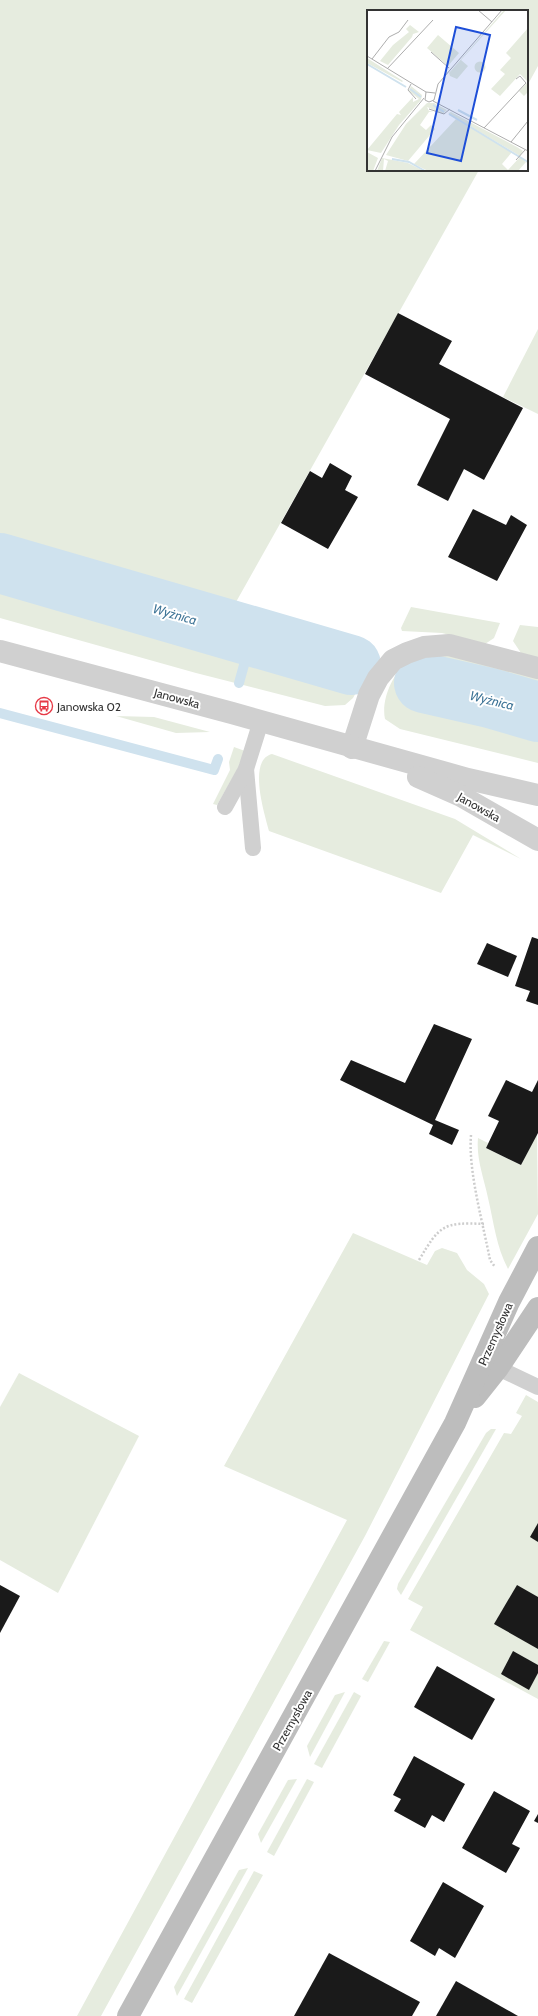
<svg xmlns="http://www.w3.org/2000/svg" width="538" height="2016" font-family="Cabin,sans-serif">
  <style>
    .green { fill: #e6ecdf }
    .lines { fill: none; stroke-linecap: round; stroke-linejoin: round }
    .stream { stroke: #cfe2ee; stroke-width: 10 }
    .river { stroke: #cfe2ee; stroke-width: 60 }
    .building { fill: #1a1a1a }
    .path { stroke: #cdcdcd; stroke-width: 2.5; stroke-dasharray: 2 2; stroke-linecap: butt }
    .service { stroke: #d0d0d0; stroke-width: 16 }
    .minor { stroke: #d0d0d0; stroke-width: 22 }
    .tertiary { stroke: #d0d0d0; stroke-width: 22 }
    .secondary { stroke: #bdbdbd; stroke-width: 22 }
    .labels { text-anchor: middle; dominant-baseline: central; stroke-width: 4; stroke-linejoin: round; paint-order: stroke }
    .street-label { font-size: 12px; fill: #333; stroke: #fff }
    .poi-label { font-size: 12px; fill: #333; stroke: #fff; text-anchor: start }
    .water-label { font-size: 13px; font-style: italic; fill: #3f7597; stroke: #fff }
    .inset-river { fill: none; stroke: #cfe2ee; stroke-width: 2 }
    .inset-road { fill: none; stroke: #adadad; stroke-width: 1 }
    .view { fill: #1d4ed8; fill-opacity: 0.15; stroke: #1d4ed8; stroke-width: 2 }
    .inset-edge { fill: none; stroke: #333; stroke-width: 2 }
  </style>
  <rect width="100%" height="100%" fill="#fff"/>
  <!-- green -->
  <g class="green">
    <polygon points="0,0 538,0 538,66 527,86 527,11 368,11 368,170 479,170 227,618 98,580 0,553"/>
    <polygon points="538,329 538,414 503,397"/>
    <polygon points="0,572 364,678 353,698 345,705 325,706 196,673 0,618"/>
    <polygon points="411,607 500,623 494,638 485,644 442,633 402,631 401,628"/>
    <polygon points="520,625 538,627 538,658 521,653 513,641"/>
    <path d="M438 654 473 660 538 677V763L400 729 385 719C381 701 392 673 408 663 416 658 429 657 438 654Z"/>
    <polygon points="116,716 154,717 210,732 176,733"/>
    <polygon points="234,747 245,751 237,770 217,805 213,804 230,770 229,762"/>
    <path d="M272 754 455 819 521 859 473 835 441 893 269 831C265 815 247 760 272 754Z"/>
    <path d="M537 1133 538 1214 508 1269C496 1246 494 1223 488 1198 484 1178 476 1159 478 1138L488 1143 486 1148 521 1165Z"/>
    <polygon points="353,1233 427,1265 435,1251 442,1248 457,1253 467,1270 484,1284 489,1294 365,1536 101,2016 77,2016 347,1520 224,1466"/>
    <polygon points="19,1373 139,1436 58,1593 0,1560 0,1407"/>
    <polygon points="526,1395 538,1402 538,1699 410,1630 423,1607 408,1599 504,1433 511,1434 522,1416 516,1413"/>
    <polygon points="491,1429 496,1429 401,1595 397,1589 398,1584 486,1433"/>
    <polygon points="384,1641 390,1642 368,1682 362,1679"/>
    <polygon points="345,1692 310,1757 307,1746 335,1695"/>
    <polygon points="354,1692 361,1696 322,1768 314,1764"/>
    <polygon points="297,1779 261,1843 258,1834 288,1780"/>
    <polygon points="307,1779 314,1782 274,1856 267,1852"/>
    <polygon points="248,1868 177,1996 174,1987 239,1870"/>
    <polygon points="254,1871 263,1875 192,2003 184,1999"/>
  </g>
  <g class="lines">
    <!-- stream -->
    <g class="stream">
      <polyline points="239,683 252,636"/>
      <polyline points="0,713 214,770 218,759"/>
    </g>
    <!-- river -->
    <g class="river">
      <polyline points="0,563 351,665"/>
      <polyline points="424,683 490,698 538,712"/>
    </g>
  </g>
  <!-- building -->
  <g class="building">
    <polygon points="398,313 452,341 439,364 523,408 484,480 464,469 448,501 417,485 450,419 365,374"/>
    <polygon points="330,463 352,476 345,490 358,497 328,549 281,523 310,471 322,478"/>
    <polygon points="473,509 506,525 511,515 527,525 497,581 448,557"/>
    <polygon points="532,937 538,939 538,1005 526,1001 530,991 515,986"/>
    <polygon points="487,943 517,956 508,977 477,964"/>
    <polygon points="434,1024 472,1039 435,1120 459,1130 452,1145 429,1134 433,1125 340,1080 351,1060 405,1083"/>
    <polygon points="506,1080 532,1092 538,1080 538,1133 521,1165 486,1148 499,1121 488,1116"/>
    <polygon points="538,1523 538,1542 530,1537"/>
    <polygon points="0,1585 20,1596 0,1633"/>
    <polygon points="517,1585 538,1597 538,1649 494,1624"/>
    <polygon points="513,1651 538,1665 538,1673 529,1690 501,1674"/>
    <polygon points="437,1666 495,1699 472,1740 414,1707"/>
    <polygon points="414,1756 465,1784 444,1822 432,1815 425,1828 394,1811 401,1799 393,1795"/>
    <polygon points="494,1791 530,1811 512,1844 520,1848 506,1873 462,1848"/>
    <polygon points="538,1814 538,1823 534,1821"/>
    <polygon points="443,1882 484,1906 455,1958 439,1948 435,1956 410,1941"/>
    <polygon points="329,1953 420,2002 412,2016 294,2016"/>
    <polygon points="456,1981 518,2016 436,2016"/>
  </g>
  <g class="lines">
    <!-- path -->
    <g class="path">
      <path d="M471 1135C468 1171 483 1223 490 1260L495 1267"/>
      <path d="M419 1260C440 1225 443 1222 484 1224"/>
    </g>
    <!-- service -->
    <g class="service">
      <polyline points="246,769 253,848"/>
      <polyline points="225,807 246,769 261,721"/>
      <polyline points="498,1368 538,1387"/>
    </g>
    <!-- minor -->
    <polyline class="minor" points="352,748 369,695 378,678 393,660 407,653 424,647 449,645 538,668"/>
    <!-- tertiary -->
    <g class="tertiary">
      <polyline points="0,651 232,713 468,779 538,795"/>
      <polyline points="418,777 461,796 538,840"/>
    </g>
    <!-- secondary -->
    <g class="secondary">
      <polyline points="475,1397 498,1368 538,1308"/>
      <polyline points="128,2016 455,1423 509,1302 538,1247"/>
    </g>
  </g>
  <!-- icons -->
  <defs>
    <g id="bus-ring" transform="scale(0.9)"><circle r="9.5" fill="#fff" stroke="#e63946" stroke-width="1.5"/><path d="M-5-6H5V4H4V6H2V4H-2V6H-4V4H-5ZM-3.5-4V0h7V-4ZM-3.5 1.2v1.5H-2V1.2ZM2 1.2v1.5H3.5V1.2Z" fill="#e63946"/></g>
  </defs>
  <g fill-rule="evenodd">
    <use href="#bus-ring" x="44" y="706"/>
  </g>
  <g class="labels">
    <!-- street labels -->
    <g class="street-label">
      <text transform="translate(177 698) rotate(15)">Janowska</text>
      <text transform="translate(479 807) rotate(29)">Janowska</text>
      <text transform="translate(495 1334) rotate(-66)">Przemysłowa</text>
      <text transform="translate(292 1720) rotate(-61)">Przemysłowa</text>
    </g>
    <!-- poi labels -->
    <g class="poi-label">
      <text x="57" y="706">Janowska 02</text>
    </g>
    <!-- water labels -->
    <g class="water-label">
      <text transform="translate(175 614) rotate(16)">Wyżnica</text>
      <text transform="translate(492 700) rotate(14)">Wyżnica</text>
    </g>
  </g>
  <!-- overview -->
  <g transform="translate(367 10)">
    <rect width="161" height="161" fill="#fff"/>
    <path d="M137 0H139L94 50 101 56 90 69 83 66 82 63ZM43 15 52 22 46 24 45 27 21 55 13 51 26 35 42 22 39 19ZM161 18V82L157 86 152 81 161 72 153 64 133 86 124 79 138 64 133 60 144 48 139 43ZM71 25 92 43 81 56 60 38ZM0 48 36 71 35 72 0 53ZM107.5 57a5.5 5.5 0 1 1 11 0a5.5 5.5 0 1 1-11 0ZM44 76 55 85 54 90 32 115 14 143 0 140 30 104 34 105 32 102 46 87V92L52 89 42 81ZM60 93H67L80 100 76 104 60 97 62 101H67L62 102 53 115 59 120 64 115 68 119 41 151 19 145 39 114ZM84 102 150 137 156 141 153 146 81 103ZM89 109 145 142 135 154 141 160 153 147 161 154 159 152 151 161H61L47 154ZM0 142 11 148 6 161H0ZM15 148 41 153 57 161H18L21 151 17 149 16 161H10Z" fill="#e6ecdf"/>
    <path class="inset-river" d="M0 54 39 77M43 79 54 87M66 95 77 102M91 100 110 110M82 104 161 152M25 149 42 152 58 161"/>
    <path class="inset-road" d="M111 0 125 12M64 42 82 58M0 46 59 82M5 49 22 27 32 22 41 10M20 59 66 10M44 74 41 80 49 89M68 83 59 82 58 90 62 92 67 90 71 74 135 0M66 91 161 141M62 99 77 104 83 99M117 118 159 73 153 66 149 69M144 132 161 111M149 150 158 140M8 161 25 127 57 88"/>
    <path class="view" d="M89 17 123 25 94 151 60 143Z"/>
    <rect width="161" height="161" class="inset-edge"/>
  </g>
</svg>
